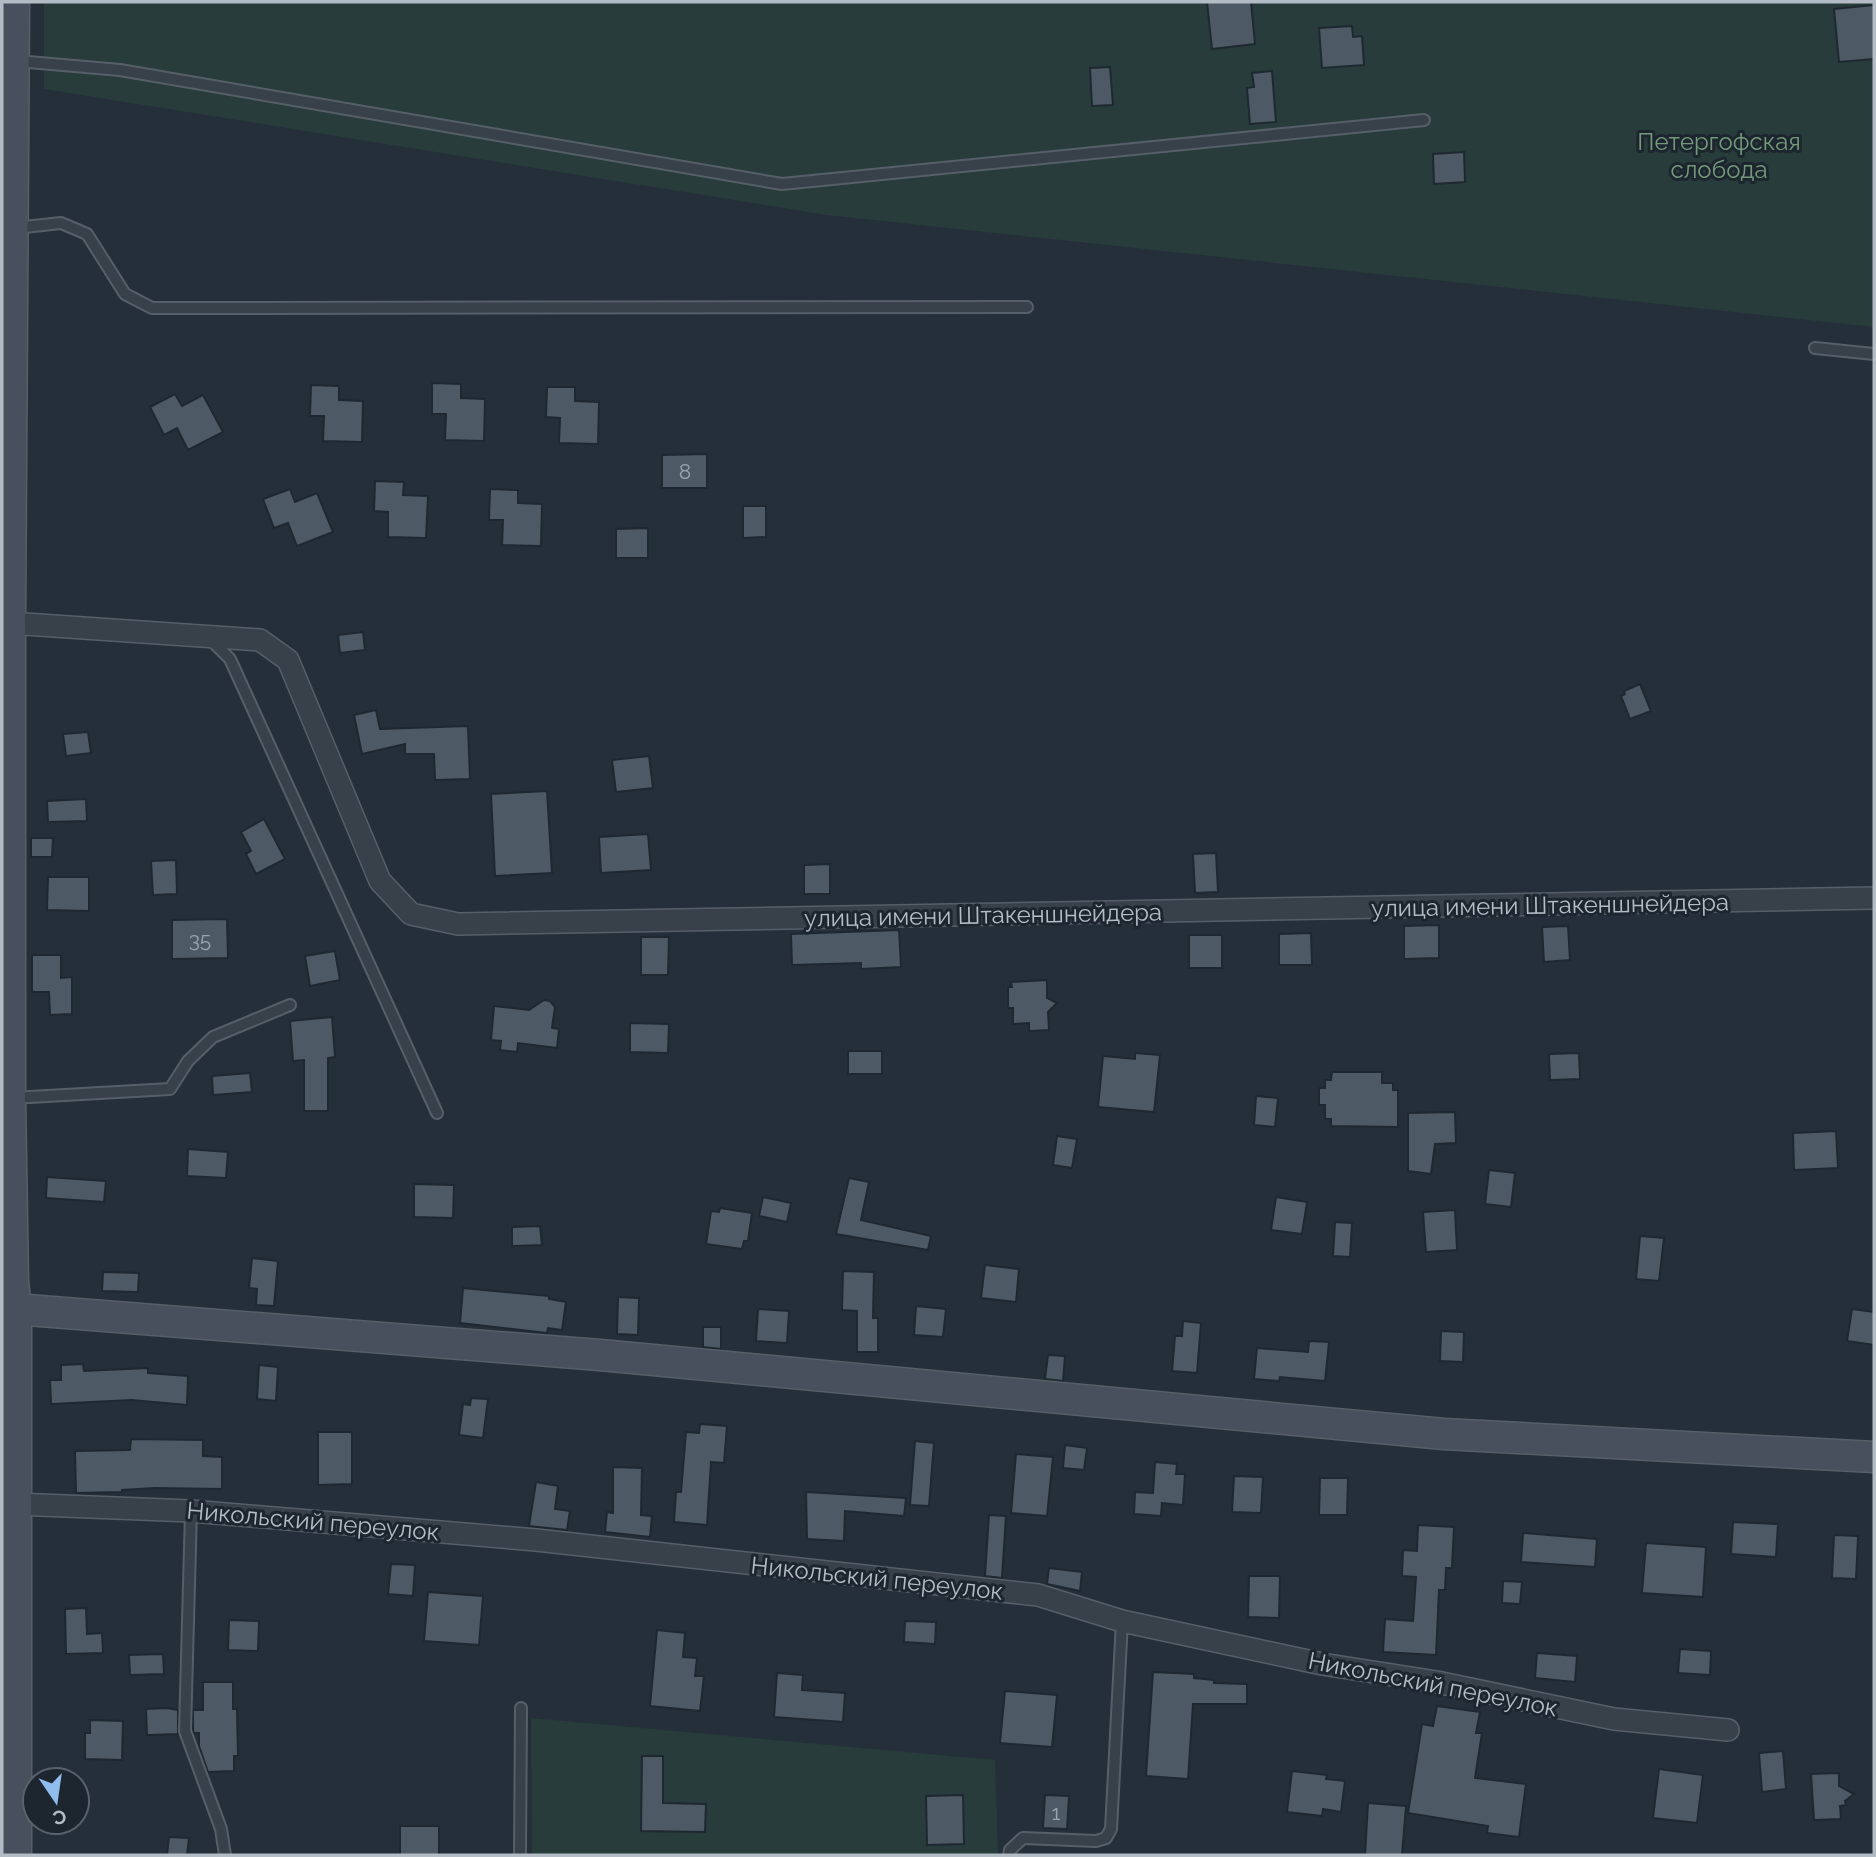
<svg xmlns="http://www.w3.org/2000/svg" width="1876" height="1857" font-family="Raleway,sans-serif">
  <style>
    .green { fill: #273c3b }
    .building { fill: #4d5a65; stroke: #1f2831; stroke-width: 2 }
    .lines { fill: none; stroke-linecap: round; stroke-linejoin: round }
    .lane-casing { stroke: #565f68; stroke-width: 14 }
    .street-casing { stroke: #565f68; stroke-width: 24 }
    .secondary-casing { stroke: #565f68; stroke-width: 33 }
    .lane { stroke: #38414a; stroke-width: 10 }
    .street { stroke: #38414a; stroke-width: 21 }
    .secondary { stroke: #47505c; stroke-width: 30 }
    .labels { text-anchor: middle; dominant-baseline: central; stroke-width: 6; stroke-linejoin: round; paint-order: stroke }
    .number-label { font-size: 21px; fill: #9aa4ad }
    .park-label { font-size: 24px; fill: #74997a; stroke: #1d262f }
    .street-label { font-size: 24px; fill: #b3bcc5; stroke: #1d262f }
  </style>
  <rect width="100%" height="100%" fill="#252f39"/>
  <!-- green -->
  <g class="green">
    <polygon points="44,2 1874,2 1874,327 827,215 44,89"/>
    <polygon points="531,1718 995,1760 998,1855 532,1855"/>
  </g>
  <!-- building -->
  <g class="building">
    <polygon points="1207,2 1251,2 1255,44 1212,49"/>
    <polygon points="1874,5 1874,59 1839,62 1834,9"/>
    <polygon points="1352,26 1353,37 1362,36 1364,65 1322,68 1319,28"/>
    <polygon points="1110,67 1113,105 1092,106 1090,68"/>
    <polygon points="1272,71 1276,122 1250,124 1247,88 1254,87 1252,73"/>
    <polygon points="1464,152 1465,182 1434,184 1433,154"/>
    <polygon points="432,383 461,384 461,398 485,399 484,441 445,440 446,414 432,414"/>
    <polygon points="311,385 339,386 339,400 363,401 362,442 323,441 324,416 310,416"/>
    <polygon points="547,387 575,387 575,401 599,402 598,444 559,443 560,418 546,417"/>
    <polygon points="175,394 182,406 203,395 223,432 188,450 177,428 164,435 150,407"/>
    <polygon points="707,454 707,488 662,488 662,455"/>
    <polygon points="375,481 404,482 403,495 428,496 426,538 388,537 388,512 374,511"/>
    <polygon points="290,489 295,502 317,493 333,532 297,546 288,523 274,528 263,499"/>
    <polygon points="490,489 518,490 518,503 542,504 541,546 502,545 503,520 489,520"/>
    <polygon points="743,506 766,506 766,537 743,538"/>
    <polygon points="648,528 648,558 616,558 616,529"/>
    <polygon points="363,632 365,650 340,653 338,635"/>
    <polygon points="1640,684 1651,711 1630,719 1621,696 1625,694 1624,691"/>
    <polygon points="376,710 380,729 468,726 470,779 435,780 434,754 405,754 405,744 362,754 354,715"/>
    <polygon points="88,732 91,753 66,756 63,734"/>
    <polygon points="649,756 653,788 616,792 612,760"/>
    <polygon points="547,791 552,873 495,876 491,794"/>
    <polygon points="86,799 87,821 48,822 47,801"/>
    <polygon points="264,819 285,859 256,874 246,854 251,851 241,832"/>
    <polygon points="648,834 651,870 601,873 599,837"/>
    <polygon points="31,838 53,838 52,857 31,857"/>
    <polygon points="1216,853 1218,892 1195,893 1193,854"/>
    <polygon points="176,860 177,894 153,895 151,861"/>
    <polygon points="830,864 830,894 804,894 804,865"/>
    <polygon points="48,877 89,877 89,911 47,910"/>
    <polygon points="227,919 228,958 172,959 172,920"/>
    <polygon points="1439,925 1439,958 1404,959 1404,926"/>
    <polygon points="1568,926 1570,960 1544,962 1542,927"/>
    <polygon points="899,930 901,967 861,969 861,963 792,965 791,934"/>
    <polygon points="1311,933 1312,965 1279,965 1279,934"/>
    <rect x="1189" y="935" width="33" height="33"/>
    <polygon points="641,937 669,937 668,975 641,975"/>
    <polygon points="335,951 340,980 310,986 305,956"/>
    <polygon points="32,955 61,955 61,978 72,977 72,1014 50,1015 49,992 32,992"/>
    <polygon points="1047,980 1047,998 1057,1003 1048,1012 1049,1030 1029,1031 1029,1023 1013,1024 1013,1008 1008,1008 1008,987 1012,987 1011,982"/>
    <polygon points="544,1000 550,1001 555,1007 552,1028 559,1029 557,1048 518,1043 517,1052 500,1050 501,1041 491,1040 494,1006 529,1010"/>
    <polygon points="332,1017 335,1057 328,1058 328,1111 304,1111 304,1060 293,1061 290,1021"/>
    <polygon points="630,1023 669,1024 668,1053 630,1052"/>
    <rect x="848" y="1051" width="34" height="23"/>
    <polygon points="1135,1053 1160,1055 1154,1112 1098,1107 1103,1056 1135,1059"/>
    <polygon points="1579,1053 1580,1079 1550,1080 1549,1054"/>
    <polygon points="1332,1072 1382,1072 1382,1083 1393,1083 1393,1090 1398,1090 1398,1127 1331,1126 1331,1119 1325,1119 1325,1105 1319,1105 1319,1088 1325,1088 1325,1080 1331,1080"/>
    <polygon points="250,1073 252,1092 213,1095 212,1076"/>
    <polygon points="1256,1096 1278,1098 1275,1127 1254,1125"/>
    <polygon points="1455,1112 1456,1143 1435,1144 1431,1174 1408,1171 1408,1113"/>
    <polygon points="1836,1131 1838,1168 1794,1170 1793,1133"/>
    <polygon points="1057,1136 1077,1139 1072,1168 1053,1165"/>
    <polygon points="188,1149 228,1152 226,1178 187,1176"/>
    <polygon points="1489,1170 1515,1173 1511,1207 1485,1204"/>
    <polygon points="47,1177 106,1181 104,1202 46,1198"/>
    <polygon points="849,1178 869,1182 861,1220 931,1236 928,1250 836,1234"/>
    <polygon points="414,1184 454,1185 453,1218 414,1217"/>
    <polygon points="763,1197 791,1203 787,1222 759,1216"/>
    <polygon points="1276,1197 1307,1202 1302,1234 1271,1230"/>
    <polygon points="720,1208 752,1213 748,1241 744,1241 742,1249 706,1244 711,1211 719,1212"/>
    <polygon points="1455,1210 1457,1250 1426,1252 1423,1212"/>
    <polygon points="1335,1222 1352,1223 1350,1257 1333,1256"/>
    <polygon points="540,1226 542,1245 512,1246 512,1227"/>
    <polygon points="1640,1236 1664,1238 1659,1281 1636,1279"/>
    <polygon points="252,1258 278,1261 274,1306 256,1305 257,1289 249,1288"/>
    <polygon points="985,1265 1019,1269 1016,1302 981,1298"/>
    <polygon points="843,1271 874,1272 873,1318 878,1318 878,1352 857,1352 857,1311 842,1310"/>
    <polygon points="103,1272 139,1273 138,1292 102,1291"/>
    <polygon points="463,1288 549,1296 549,1299 566,1302 562,1330 548,1328 547,1333 460,1323"/>
    <polygon points="618,1297 639,1298 638,1335 617,1334"/>
    <polygon points="916,1306 946,1309 943,1337 914,1335"/>
    <polygon points="758,1309 789,1311 787,1343 756,1341"/>
    <polygon points="1852,1309 1874,1312 1874,1345 1847,1341"/>
    <polygon points="1183,1321 1201,1323 1197,1373 1172,1371 1175,1336 1182,1336"/>
    <polygon points="703,1327 721,1327 721,1349 703,1347"/>
    <polygon points="1441,1331 1464,1332 1463,1362 1440,1361"/>
    <polygon points="1309,1341 1329,1342 1325,1381 1280,1377 1279,1381 1254,1379 1257,1348 1308,1352"/>
    <polygon points="1048,1355 1065,1356 1063,1381 1045,1379"/>
    <polygon points="83,1364 84,1371 148,1368 148,1373 188,1376 187,1405 132,1400 51,1404 50,1380 61,1380 61,1365"/>
    <polygon points="259,1365 278,1367 276,1401 257,1399"/>
    <polygon points="471,1398 488,1399 483,1438 459,1435 463,1404 470,1405"/>
    <polygon points="700,1424 727,1426 724,1463 711,1462 707,1525 674,1522 676,1492 681,1492 686,1432 699,1433"/>
    <polygon points="318,1432 352,1432 352,1484 318,1485"/>
    <polygon points="131,1439 203,1440 203,1456 222,1457 222,1489 155,1488 122,1490 122,1492 76,1493 75,1451 130,1450"/>
    <polygon points="915,1441 934,1443 929,1506 910,1505"/>
    <polygon points="1065,1445 1087,1448 1084,1470 1063,1468"/>
    <polygon points="1016,1454 1053,1457 1047,1516 1011,1513"/>
    <polygon points="1155,1462 1177,1464 1176,1474 1185,1474 1183,1505 1162,1503 1161,1516 1134,1514 1135,1492 1153,1493"/>
    <polygon points="613,1467 642,1468 641,1515 652,1516 650,1537 605,1532 607,1512 613,1513"/>
    <polygon points="1234,1476 1263,1477 1261,1513 1232,1512"/>
    <polygon points="1320,1478 1348,1478 1347,1515 1319,1515"/>
    <polygon points="536,1482 558,1486 555,1509 570,1511 567,1530 529,1526"/>
    <polygon points="806,1492 906,1498 904,1516 845,1511 844,1541 807,1539"/>
    <polygon points="989,1515 1006,1516 1002,1578 985,1576"/>
    <polygon points="1733,1522 1778,1524 1776,1557 1731,1554"/>
    <polygon points="1418,1525 1454,1527 1452,1568 1446,1568 1445,1590 1439,1590 1436,1655 1383,1652 1385,1619 1413,1621 1416,1577 1402,1576 1403,1550 1417,1551"/>
    <polygon points="1523,1533 1597,1539 1595,1567 1521,1562"/>
    <polygon points="1834,1535 1858,1536 1856,1579 1832,1578"/>
    <polygon points="1646,1543 1706,1547 1703,1597 1642,1593"/>
    <polygon points="391,1564 415,1565 413,1596 388,1594"/>
    <polygon points="1049,1568 1082,1572 1080,1591 1047,1584"/>
    <polygon points="1249,1576 1280,1576 1279,1618 1248,1617"/>
    <polygon points="1503,1581 1522,1582 1520,1604 1502,1603"/>
    <polygon points="428,1592 483,1596 479,1645 424,1641"/>
    <polygon points="86,1608 87,1634 102,1633 103,1653 66,1654 65,1609"/>
    <polygon points="229,1620 259,1621 258,1651 228,1650"/>
    <polygon points="905,1621 936,1622 935,1644 904,1642"/>
    <polygon points="657,1630 685,1633 683,1657 697,1658 695,1676 704,1676 700,1711 650,1706"/>
    <polygon points="1680,1649 1711,1651 1710,1675 1678,1673"/>
    <polygon points="1537,1653 1577,1656 1575,1682 1535,1678"/>
    <polygon points="163,1654 164,1674 130,1675 129,1655"/>
    <polygon points="1153,1672 1194,1674 1194,1678 1214,1680 1214,1683 1247,1684 1247,1704 1193,1704 1188,1779 1146,1776"/>
    <polygon points="777,1673 803,1675 802,1690 845,1693 843,1722 774,1717"/>
    <polygon points="203,1682 233,1682 233,1709 237,1709 238,1756 234,1756 234,1771 208,1772 199,1746 199,1733 194,1733 193,1730 193,1710 203,1710"/>
    <polygon points="1005,1691 1057,1695 1052,1747 1000,1743"/>
    <polygon points="1437,1706 1480,1712 1476,1733 1482,1733 1475,1778 1526,1784 1519,1837 1487,1833 1488,1826 1408,1813 1422,1724 1433,1726"/>
    <polygon points="167,1708 178,1710 178,1734 147,1735 146,1709"/>
    <polygon points="90,1720 123,1721 122,1760 85,1759 85,1733 90,1733"/>
    <polygon points="1783,1751 1786,1789 1762,1792 1759,1753"/>
    <polygon points="642,1756 663,1756 663,1803 706,1804 705,1832 641,1831"/>
    <polygon points="1659,1769 1703,1775 1697,1823 1653,1818"/>
    <polygon points="1292,1771 1327,1775 1326,1779 1345,1781 1341,1812 1323,1809 1322,1816 1287,1812"/>
    <polygon points="1839,1773 1839,1786 1854,1794 1845,1801 1846,1805 1840,1806 1841,1819 1814,1820 1811,1774"/>
    <polygon points="963,1795 964,1844 927,1845 926,1796"/>
    <polygon points="1045,1795 1069,1796 1067,1829 1043,1828"/>
    <polygon points="1368,1803 1406,1806 1402,1855 1365,1855"/>
    <rect x="400" y="1826" width="39" height="29"/>
    <polygon points="169,1837 189,1838 187,1855 167,1855"/>
  </g>
  <g class="lines">
    <!-- lane casing -->
    <g class="lane-casing">
      <g id="lane">
        <polyline points="17,61 120,70 782,184 1424,120"/>
        <polyline points="15,228 61,223 87,234 125,294 152,308 1027,307"/>
        <polyline points="1815,348 1874,354"/>
        <polyline points="209,638 230,659 437,1113"/>
        <polyline points="12,1098 170,1089 188,1061 213,1037 290,1005"/>
        <polyline points="191,1511 185,1731 221,1829 225,1855"/>
        <polyline points="520,1855 521,1708"/>
        <polyline points="1009,1855 1010,1850 1023,1838 1096,1841 1106,1838 1111,1829 1122,1621"/>
      </g>
    </g>
    <!-- street casing -->
    <g class="street-casing">
      <g id="street">
        <polyline points="10,623 260,640 288,660 380,881 411,914 458,924 1874,898"/>
        <polyline points="15,1504 191,1511 536,1540 1038,1595 1122,1621 1322,1664 1437,1682 1614,1719 1728,1730"/>
      </g>
    </g>
    <!-- secondary casing -->
    <g class="secondary-casing">
      <g id="secondary">
        <polyline points="14,2 10,623 10,1098 13,1281 16,1310 16,1855"/>
        <polyline points="2,1308 600,1355 1444,1434 1874,1457"/>
      </g>
    </g>
    <!-- lane -->
    <use href="#lane" class="lane"/>
    <!-- street -->
    <use href="#street" class="street"/>
    <!-- secondary -->
    <use href="#secondary" class="secondary"/>
  </g>
  <g class="labels">
    <!-- number labels -->
    <g class="number-label">
      <text x="685" y="471">8</text>
      <text x="200" y="939">35</text>
      <text x="1056" y="1812">1</text>
    </g>
    <!-- park labels -->
    <g class="park-label">
      <text x="1719" y="141">Петергофская<tspan x="1719" dy="28">слобода</tspan></text>
    </g>
    <!-- street labels -->
    <g class="street-label">
      <text transform="translate(1550 905) rotate(-1)">улица имени Штакеншнейдера</text>
      <text transform="translate(983 915) rotate(-1)">улица имени Штакеншнейдера</text>
      <text transform="translate(313 1521) rotate(5)">Никольский переулок</text>
      <text transform="translate(877 1578) rotate(6)">Никольский переулок</text>
      <text transform="translate(1433 1684) rotate(11)">Никольский переулок</text>
    </g>
  </g>
  <!-- border -->
  <rect width="1876" height="1857" fill="none" stroke="#b3bcc5" stroke-width="7"/>
  <!-- north arrow -->
  <g transform="translate(56 1801) rotate(167)"><circle r="33" fill="#1d262f" stroke="#59626b" stroke-width="2"/>
  <path d="M0-5L12 26L0 18L-12 26Z" fill="#90bcee"/>
  <text y="-10" font-size="19" font-weight="bold" text-anchor="middle" fill="#b3bcc5">С</text>
  </g>
</svg>
